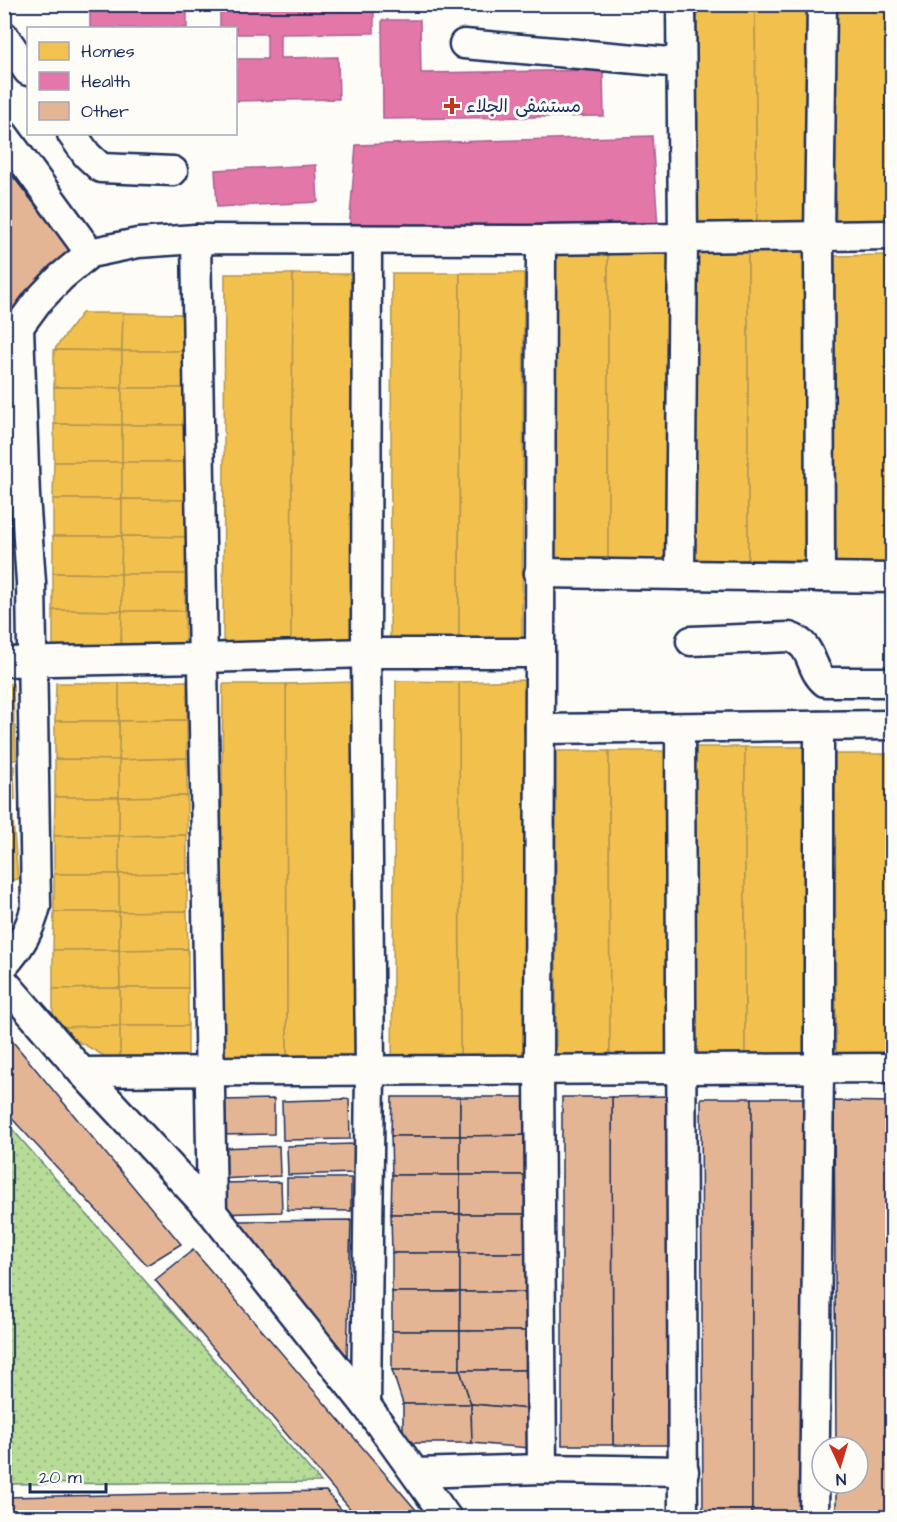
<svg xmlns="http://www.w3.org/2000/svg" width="897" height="1522" font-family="'Architects Daughter','Playpen Sans Arabic',sans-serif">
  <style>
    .grass { fill: url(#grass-dots); stroke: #68867a; stroke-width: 1.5 }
    .homes { fill: #f2c14e; stroke: #b29553; stroke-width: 1.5 }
    .health { fill: #e377a8; stroke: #a76192; stroke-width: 1.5 }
    .building { fill: #e4b595; stroke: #1b2f5e; stroke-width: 1.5 }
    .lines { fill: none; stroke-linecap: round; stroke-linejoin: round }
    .minor-casing { stroke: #1b2f5e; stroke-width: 33 }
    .minor { stroke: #fdfcf7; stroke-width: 28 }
    .poi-dot { fill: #c8321e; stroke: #fdfcf7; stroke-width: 2 }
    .labels { text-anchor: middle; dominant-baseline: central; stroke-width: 6; stroke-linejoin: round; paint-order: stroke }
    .poi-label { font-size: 18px; fill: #1b2f5e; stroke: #fdfcf7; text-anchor: start }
  </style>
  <defs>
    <pattern id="grass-dots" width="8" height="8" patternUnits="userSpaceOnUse" patternTransform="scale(1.5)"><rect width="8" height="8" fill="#b6dc97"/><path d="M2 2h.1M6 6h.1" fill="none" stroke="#9cbd85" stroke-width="1.8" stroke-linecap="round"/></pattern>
  </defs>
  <rect width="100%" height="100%" fill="#fdfcf7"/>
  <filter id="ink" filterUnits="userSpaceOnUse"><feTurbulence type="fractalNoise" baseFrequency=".0167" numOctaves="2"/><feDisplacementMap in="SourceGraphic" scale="12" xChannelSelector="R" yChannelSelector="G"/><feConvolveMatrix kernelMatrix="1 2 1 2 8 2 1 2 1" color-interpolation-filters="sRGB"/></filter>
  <g filter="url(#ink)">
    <!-- grass -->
    <polygon class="grass" points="5,1121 321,1482 5,1484"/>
    <!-- homes -->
    <g class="homes">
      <polygon points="697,4 755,4 757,229 698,229"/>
      <polygon points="755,4 814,4 815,228 757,229"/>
      <polygon points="835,4 892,4 892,228 836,228"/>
      <polygon points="694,251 748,251 748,560 695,560"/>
      <polygon points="748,251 808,251 809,560 748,560"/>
      <polygon points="554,252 608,252 608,561 555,561"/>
      <polygon points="608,252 668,252 669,561 608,561"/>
      <polygon points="889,255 889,564 836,564 835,256"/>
      <rect x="889" y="255" width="3" height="309"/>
      <polygon points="392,273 460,273 459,644 390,644"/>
      <polygon points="460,273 524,273 522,644 459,644"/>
      <polygon points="225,274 293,274 291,645 223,645"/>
      <polygon points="293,274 357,274 355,646 291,645"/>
      <polygon points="82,313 123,313 122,351 54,350"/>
      <polygon points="123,313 186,314 186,351 122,351"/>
      <polygon points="54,350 122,351 122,388 54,387"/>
      <rect x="122" y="351" width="64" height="37"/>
      <polygon points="54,387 122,388 122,425 54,424"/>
      <rect x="122" y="388" width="64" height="37"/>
      <polygon points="54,424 122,425 122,462 54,462"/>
      <rect x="122" y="425" width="64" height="37"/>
      <polygon points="4,449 13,455 10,647 4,647"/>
      <polygon points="54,462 122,462 122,499 53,499"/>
      <polygon points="122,462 186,462 186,500 122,499"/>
      <rect x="53" y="499" width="69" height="37"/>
      <polygon points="122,499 186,500 186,537 122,536"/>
      <polygon points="53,536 122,536 121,574 53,573"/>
      <polygon points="122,536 186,537 185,574 121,574"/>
      <polygon points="53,573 121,574 122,611 53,610"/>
      <polygon points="121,574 185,574 185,611 122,611"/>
      <polygon points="53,610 122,611 121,648 53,647"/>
      <polygon points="122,611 185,611 185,648 121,648"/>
      <polygon points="527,680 528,1063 460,1063 459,682"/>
      <polygon points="187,681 187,720 119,721 119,683"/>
      <polygon points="396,681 459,682 460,1063 392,1064"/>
      <polygon points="354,682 355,1066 287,1066 286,684"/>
      <polygon points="56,683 119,683 119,721 55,721"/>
      <polygon points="4,684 13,684 14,723 4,724"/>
      <polygon points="223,684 286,684 287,1066 219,1067"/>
      <polygon points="187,720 187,758 119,760 119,721"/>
      <polygon points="55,721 119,721 119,760 55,759"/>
      <polygon points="4,726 15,726 16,760 4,761"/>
      <polygon points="691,747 745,747 745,1057 692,1057"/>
      <polygon points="745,747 805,747 806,1056 745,1057"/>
      <polygon points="556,751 609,751 610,1060 556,1061"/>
      <polygon points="609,751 670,751 670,1060 610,1060"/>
      <polygon points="835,754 889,754 889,1063 836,1063"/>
      <rect x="889" y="754" width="3" height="309"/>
      <polygon points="187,758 187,796 119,797 119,760"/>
      <polygon points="55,759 119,760 119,797 55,797"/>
      <polygon points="4,766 14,766 15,800 4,800"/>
      <polygon points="187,796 187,835 119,836 119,797"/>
      <polygon points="55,797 119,797 119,836 54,836"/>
      <polygon points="4,809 12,809 18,879 4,883"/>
      <polygon points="187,835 187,873 119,874 119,836"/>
      <rect x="54" y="836" width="65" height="38"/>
      <polygon points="187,873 187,911 119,912 119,874"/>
      <rect x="54" y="874" width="65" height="38"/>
      <polygon points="187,911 188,949 119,950 119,912"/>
      <polygon points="54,912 119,912 119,950 53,950"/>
      <polygon points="188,949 188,988 120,988 119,950"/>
      <polygon points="53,950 119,950 120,988 53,989"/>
      <rect x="120" y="988" width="68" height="38"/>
      <polygon points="120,988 120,1026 53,1027 53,989"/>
      <polygon points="120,1026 188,1026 188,1064 120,1065"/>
      <polygon points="120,1026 120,1065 53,1027"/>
    </g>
    <!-- health -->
    <g class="health">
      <polygon points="220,4 374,4 374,33 280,34 280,58 338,57 339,99 236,101 236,59 267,59 267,34 236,34 236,28 220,28"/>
      <polygon points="187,9 187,28 90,28 90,11"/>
      <polygon points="382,20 420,20 421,73 603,70 604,116 383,119"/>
      <polygon points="652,136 658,227 349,229 356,145"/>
      <polygon points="316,165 318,202 217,207 215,170"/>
    </g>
    <!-- building -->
    <g class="building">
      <polygon points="4,165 71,251 4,330"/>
      <polygon points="4,1031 181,1244 147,1265 4,1110"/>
      <polygon points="671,1096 672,1445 613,1445 612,1097"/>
      <polygon points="392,1097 460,1097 460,1136 391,1136"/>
      <polygon points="460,1097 528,1097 529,1135 460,1136"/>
      <polygon points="562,1097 612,1097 613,1445 562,1445"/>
      <polygon points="701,1098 752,1098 752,1518 703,1518"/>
      <polygon points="752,1098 810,1098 808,1518 752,1518"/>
      <polygon points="274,1099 274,1134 220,1135 220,1100"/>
      <polygon points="349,1099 350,1139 283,1140 282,1101"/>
      <polygon points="834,1101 892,1102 890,1518 836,1518 836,1483 858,1483 858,1447 836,1447"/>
      <polygon points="529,1135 529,1175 460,1175 460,1136"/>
      <polygon points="391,1136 460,1136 460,1175 392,1175"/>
      <polygon points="354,1144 355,1173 288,1175 287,1146"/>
      <polygon points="279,1146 280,1176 219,1179 218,1148"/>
      <polygon points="392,1175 460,1175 460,1214 391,1214"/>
      <polygon points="460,1175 529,1175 528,1214 460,1214"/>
      <polygon points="287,1178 351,1178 351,1211 287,1210"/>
      <polygon points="281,1182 282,1212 219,1214 218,1183"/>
      <polygon points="391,1214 460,1214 460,1253 392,1253"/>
      <polygon points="460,1214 528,1214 529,1253 460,1253"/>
      <polygon points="351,1220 347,1359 234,1221"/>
      <polygon points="193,1250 423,1518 358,1518 155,1280"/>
      <rect x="392" y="1253" width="68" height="39"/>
      <rect x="460" y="1253" width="69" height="39"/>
      <rect x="392" y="1292" width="68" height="39"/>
      <rect x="460" y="1292" width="69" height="39"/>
      <rect x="392" y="1331" width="68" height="39"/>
      <rect x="460" y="1331" width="69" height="39"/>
      <polygon points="892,1362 892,1518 890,1518"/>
      <polygon points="392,1370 460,1370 471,1404 403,1404"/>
      <polygon points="460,1370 529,1370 529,1409 471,1404"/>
      <polygon points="403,1404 471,1404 472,1443 403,1443"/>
      <polygon points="471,1404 529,1409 529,1448 472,1443"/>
      <polygon points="326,1491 348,1518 4,1518 4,1497"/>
    </g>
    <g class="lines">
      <!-- minor casing -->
      <g class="minor-casing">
        <g id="minor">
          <polyline points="4,36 28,71"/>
          <polyline points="464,44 681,63"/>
          <polyline points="72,134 87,155 101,168 173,171"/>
          <polyline points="4,135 90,253"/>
          <polyline points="196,239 212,1212"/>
          <polyline points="541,240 539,1070 542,1469"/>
          <polyline points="4,347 37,302 61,277 90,253 138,243 196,239 541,240 892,235"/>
          <polyline points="539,573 892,578"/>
          <polyline points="680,575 683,238 681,4"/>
          <polyline points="820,577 819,236 822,4"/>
          <path d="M691 641 789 637C815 645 808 668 825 682H892"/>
          <polyline points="4,662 203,658 366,653 539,653"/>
          <polyline points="680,728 683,1518"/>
          <polyline points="540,729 892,725"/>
          <path d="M4 965C20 947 30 930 36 906L31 582 25 496 19 327"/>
          <polyline points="4,982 82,1072 212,1212 366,1405 447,1518"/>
          <polyline points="82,1072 892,1068"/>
          <polyline points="366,1405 370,1070 366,653 367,241"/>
          <polyline points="416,1473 542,1469 684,1471"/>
          <polyline points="814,1518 819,1068 819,726"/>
        </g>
      </g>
      <!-- minor -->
      <use href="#minor" class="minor"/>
    </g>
  </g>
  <!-- markers -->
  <path class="poi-dot" d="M449 97h6v6h6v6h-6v6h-6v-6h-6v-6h6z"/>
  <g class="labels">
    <!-- poi labels -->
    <g class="poi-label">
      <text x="466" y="106">مستشفى الجلاء</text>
    </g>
  </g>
  <!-- margin -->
  <rect width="897" height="1522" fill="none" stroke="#fdfcf7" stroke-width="24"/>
  <rect x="12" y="12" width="873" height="1498" fill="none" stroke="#1b2f5e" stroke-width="2" filter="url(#ink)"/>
  <!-- legend -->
  <rect x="27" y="27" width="210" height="108" fill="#fdfcf7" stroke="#a3aaba" stroke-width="1.5"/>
  <rect x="39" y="42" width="30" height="18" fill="#f2c14e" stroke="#a3aaba" stroke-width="1.5"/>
  <text x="81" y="57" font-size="18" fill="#1b2f5e">Homes</text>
  <rect x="39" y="72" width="30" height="18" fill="#e377a8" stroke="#a3aaba" stroke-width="1.5"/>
  <text x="81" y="87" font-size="18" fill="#1b2f5e">Health</text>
  <rect x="39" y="102" width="30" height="18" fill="#e4b595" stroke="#a3aaba" stroke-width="1.5"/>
  <text x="81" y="117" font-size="18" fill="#1b2f5e">Other</text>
  <!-- north arrow -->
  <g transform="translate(840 1465) rotate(176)"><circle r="28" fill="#fdfcf7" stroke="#a3aaba" stroke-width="1.5"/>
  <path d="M0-4.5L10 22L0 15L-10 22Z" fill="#c8321e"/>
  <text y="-9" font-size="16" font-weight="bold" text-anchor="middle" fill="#1b2f5e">N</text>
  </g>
  <!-- scale -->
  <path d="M30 1483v9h76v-9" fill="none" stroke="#1b2f5e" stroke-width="3"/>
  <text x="39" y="1483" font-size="18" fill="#1b2f5e" stroke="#fdfcf7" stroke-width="4.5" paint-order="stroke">20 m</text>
</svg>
